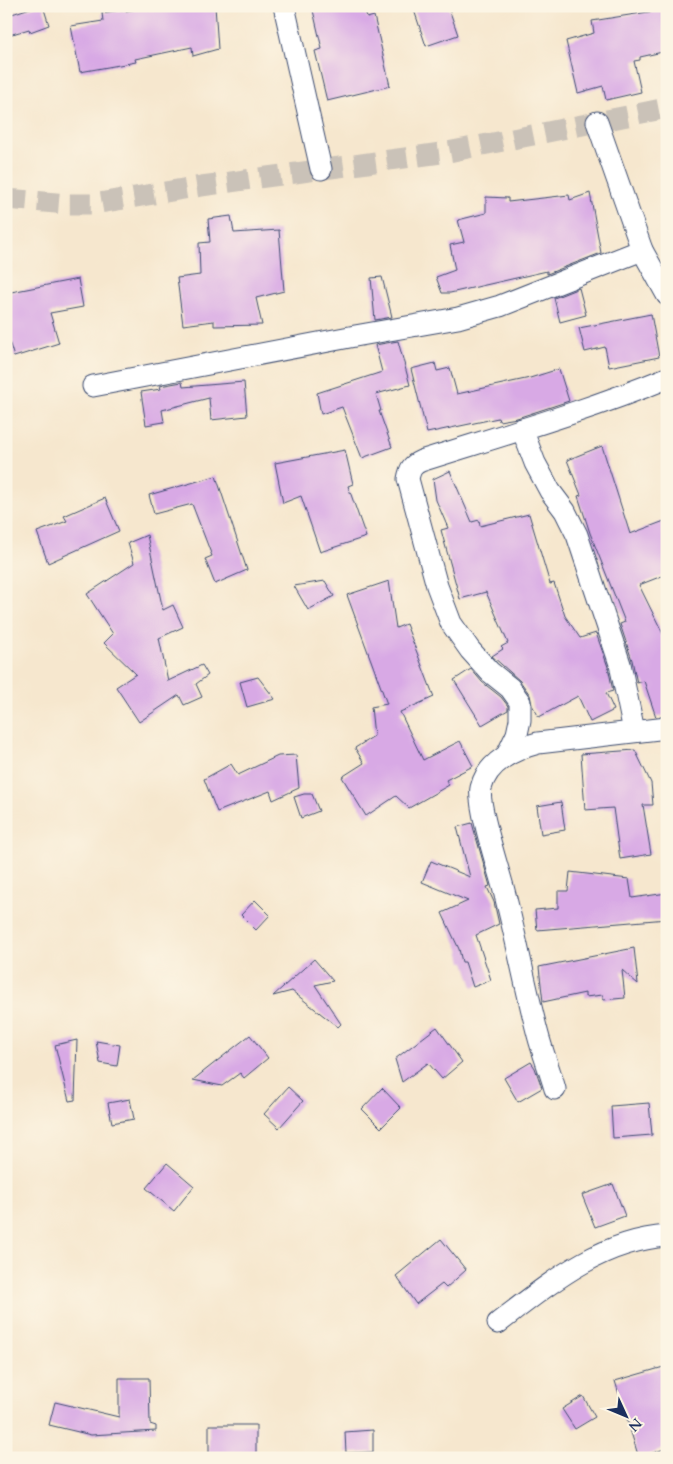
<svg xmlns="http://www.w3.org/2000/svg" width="673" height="1464" font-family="Cardo,serif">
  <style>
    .building { fill: #d8a9e5 }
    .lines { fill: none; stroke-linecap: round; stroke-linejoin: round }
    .street-tunnel { stroke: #cac2b8; stroke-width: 21; stroke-dasharray: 21 11; stroke-linecap: butt }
    .street-casing { stroke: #3c4b6f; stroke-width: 23 }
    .street { stroke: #fff; stroke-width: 21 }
  </style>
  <rect width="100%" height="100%" fill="#fcf5e5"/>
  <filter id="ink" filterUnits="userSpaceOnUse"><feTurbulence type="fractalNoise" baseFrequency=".02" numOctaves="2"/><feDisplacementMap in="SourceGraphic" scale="10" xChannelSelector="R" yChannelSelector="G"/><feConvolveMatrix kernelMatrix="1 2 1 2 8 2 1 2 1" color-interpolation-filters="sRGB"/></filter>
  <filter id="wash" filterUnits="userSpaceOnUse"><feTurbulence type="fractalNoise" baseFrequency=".0096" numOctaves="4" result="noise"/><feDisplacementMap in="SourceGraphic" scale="20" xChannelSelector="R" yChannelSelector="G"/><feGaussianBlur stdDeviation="1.12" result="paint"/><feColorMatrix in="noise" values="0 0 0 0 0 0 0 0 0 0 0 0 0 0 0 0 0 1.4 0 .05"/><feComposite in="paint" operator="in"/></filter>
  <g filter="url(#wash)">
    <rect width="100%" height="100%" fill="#f6e7ce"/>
    <g id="blocks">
      <!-- building -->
      <g class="building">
        <polygon points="36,6 43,6 49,25 30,32 29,29 6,36 6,16"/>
        <polygon points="153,6 180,6 180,9 215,6 218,49 193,56 192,47 135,59 136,62 80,72 71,26 103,21 102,13 126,9 126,11"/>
        <polygon points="312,6 364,6 367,18 374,16 390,86 327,101 315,51 322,49"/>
        <polygon points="426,6 448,6 458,35 426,46 414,10"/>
        <polygon points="667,9 667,51 640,57 640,60 634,61 641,92 606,100 603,86 578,93 566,41 594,33 592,21"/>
        <polygon points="590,193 601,253 547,274 547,271 450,293 442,293 436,277 455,270 450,245 464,242 458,220 486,213 486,197 508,198 508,202 569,195 570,200"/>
        <polygon points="231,216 234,233 279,230 284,291 256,298 262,325 214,326 214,321 183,325 177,278 200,275 199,243 210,242 208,219"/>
        <polygon points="382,277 392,317 375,320 371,278"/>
        <polygon points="78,279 83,307 50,313 59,343 14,357 6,332 6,325 9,324 6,307 6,293"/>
        <polygon points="579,288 586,315 560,322 554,298"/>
        <polygon points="651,314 659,357 609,367 605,347 585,352 579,328"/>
        <polygon points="398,341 410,385 376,394 381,411 379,411 392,447 362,458 342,407 321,414 317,393 382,372 375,345"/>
        <polygon points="435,363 437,371 450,368 457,394 530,378 559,369 569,401 517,418 499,421 498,418 427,433 411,369"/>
        <polygon points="182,382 183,387 244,382 247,416 211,420 209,398 162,410 164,422 146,425 141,392 161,389 160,386"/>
        <polygon points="602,446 630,534 667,520 667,574 639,585 667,642 667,716 656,717 644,681 637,683 632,660 620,624 625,622 590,533 578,496 581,495 567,460"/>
        <polygon points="345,450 353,484 348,486 366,537 320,552 301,496 283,503 275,463"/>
        <polygon points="450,471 472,522 479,520 480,526 529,514 550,584 554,583 565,616 580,638 596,633 608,667 613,691 606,693 614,710 590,722 578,696 539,717 532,705 530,695 520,681 492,656 503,649 501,647 508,643 486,592 460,599 441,530 448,528 436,500 433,479"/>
        <polygon points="216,476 247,570 215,584 205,559 212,556 192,504 154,514 149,495"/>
        <polygon points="105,498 119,531 48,563 37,532 67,521 64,516"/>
        <polygon points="147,535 163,610 173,605 183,627 159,638 168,681 202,665 208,675 196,684 202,697 184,705 179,695 139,722 116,687 136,674 104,643 113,634 87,594 134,563 128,543"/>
        <polygon points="325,581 334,596 308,610 294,586"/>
        <polygon points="389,581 396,628 406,624 434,697 400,712 423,760 460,741 473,766 446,780 449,785 409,808 396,796 366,816 342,777 364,763 355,748 374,736 371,707 387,704 347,595"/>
        <polygon points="471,669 482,682 501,697 508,706 508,710 482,725 454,680"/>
        <polygon points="258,677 275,699 247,707 240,682"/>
        <polygon points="635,750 651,783 653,805 643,805 651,854 620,859 613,808 585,810 581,754"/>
        <polygon points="296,755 299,788 273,800 270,791 217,812 204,779 231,764 238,775 278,756"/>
        <polygon points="304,794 312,794 319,811 301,818 294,797"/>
        <polygon points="561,802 565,830 541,834 537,806"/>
        <polygon points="472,823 490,886 487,887 494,902 499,924 476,935 491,980 473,987 465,962 462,962 459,949 442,913 468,901 422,882 431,861 470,877 457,827"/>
        <polygon points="570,872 629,879 632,898 667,893 667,919 537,930 535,910 558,908 558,891 568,891"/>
        <polygon points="255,900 270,915 256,930 241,915"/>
        <polygon points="634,948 638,984 622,970 625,998 603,1000 603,995 585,997 585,993 543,1002 539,967"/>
        <polygon points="314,959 333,981 315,985 341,1024 338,1027 292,991 273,996"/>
        <polygon points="437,1027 462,1062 442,1079 428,1063 402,1082 395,1059"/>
        <polygon points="250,1035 268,1058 244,1078 240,1073 222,1086 193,1080"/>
        <polygon points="77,1040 75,1100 69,1101 55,1045"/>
        <polygon points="96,1041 120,1045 117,1066 100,1063"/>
        <polygon points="531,1062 535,1068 542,1088 518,1102 504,1078"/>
        <polygon points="288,1087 303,1101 279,1128 264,1114"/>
        <polygon points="382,1088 401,1108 381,1128 362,1109"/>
        <polygon points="130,1099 134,1119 112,1123 108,1103"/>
        <polygon points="649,1103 652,1135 613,1138 611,1106"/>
        <polygon points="167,1163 194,1186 174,1211 146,1188"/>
        <polygon points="613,1184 625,1216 595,1227 582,1195"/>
        <polygon points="441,1239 466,1270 446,1288 442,1284 416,1304 396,1276"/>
        <polygon points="667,1366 667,1448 639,1458 615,1381"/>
        <polygon points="119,1378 149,1378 150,1424 156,1426 156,1431 91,1435 49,1425 55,1402 119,1417"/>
        <polygon points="583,1396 595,1417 575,1429 562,1409"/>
        <rect x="209" y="1425" width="47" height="33"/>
        <polygon points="373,1430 373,1452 346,1453 345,1432"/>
      </g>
    </g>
  </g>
  <g filter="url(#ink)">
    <use href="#blocks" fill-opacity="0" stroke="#3c4b6f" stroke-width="1"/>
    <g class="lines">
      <!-- street-tunnel -->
      <polyline class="street-tunnel" points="6,199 69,204 94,204 201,186 448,152 667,108"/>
      <!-- street casing -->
      <g class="street-casing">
        <g id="street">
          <polyline points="284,6 321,169"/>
          <polyline points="597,122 642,250 667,295"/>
          <polyline points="93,386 355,336 458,318 500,306 642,250"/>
          <polyline points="522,429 535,463 550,491 565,511 577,535 620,664 634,731"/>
          <path d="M507 755 517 734 520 720V702L510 688 490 672 470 650 451 623 437 586 408 479C410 469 412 465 421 461 503 435 587 411 667 378"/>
          <path d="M555 1089C550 1071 543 1054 538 1035 525 986 516 936 503 887 498 868 477 804 481 788 487 762 515 749 538 743L667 728"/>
          <path d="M498 1323C549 1284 599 1241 667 1236"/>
        </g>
      </g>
      <!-- street -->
      <use href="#street" class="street"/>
    </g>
  </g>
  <!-- margin -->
  <rect width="673" height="1464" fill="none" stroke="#fcf5e5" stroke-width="25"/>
  <!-- north arrow -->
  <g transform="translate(626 1416) rotate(134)" stroke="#fcf5e5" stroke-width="4" paint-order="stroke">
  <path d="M0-4L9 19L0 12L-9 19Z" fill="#1b2f5e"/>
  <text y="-8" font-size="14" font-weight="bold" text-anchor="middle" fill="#1b2f5e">N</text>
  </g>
</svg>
